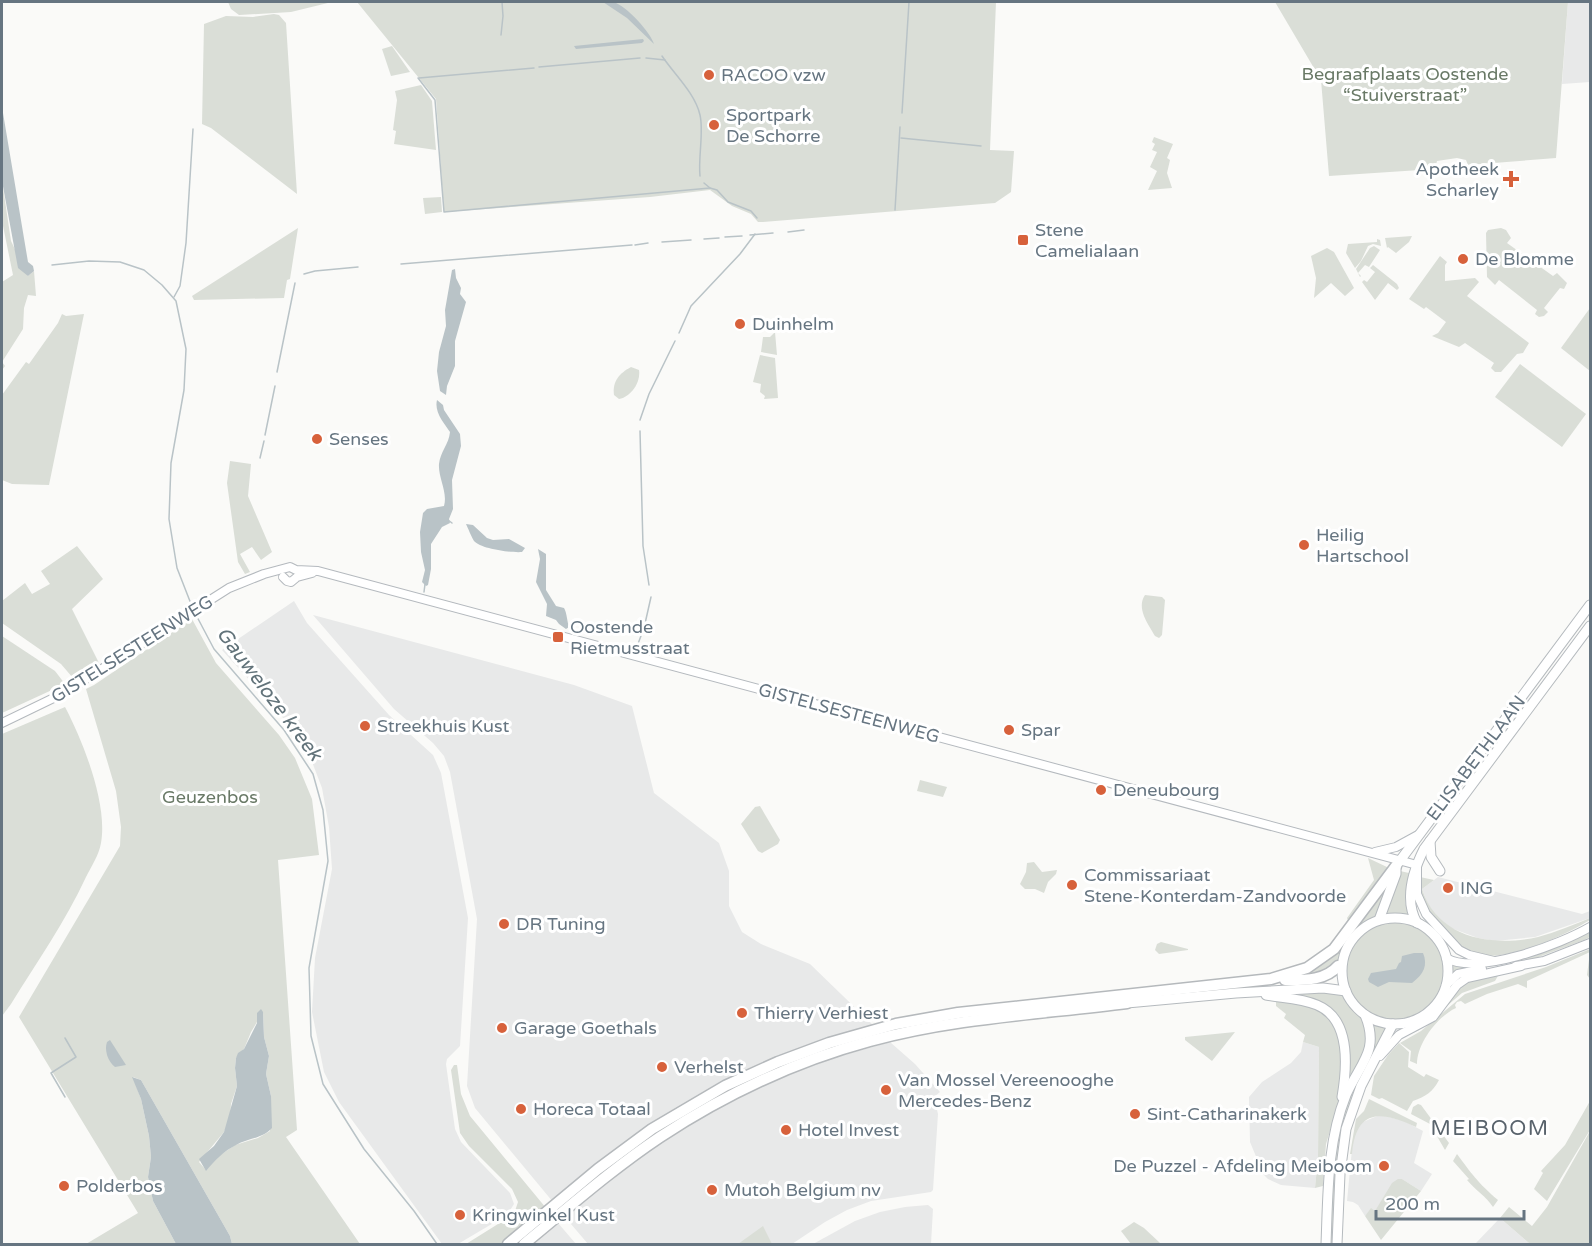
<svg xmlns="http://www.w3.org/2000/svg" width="1592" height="1246" font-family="'Varela Round',sans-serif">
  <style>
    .built { fill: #e8e9e9 }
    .green { fill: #daded7; fill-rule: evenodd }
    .water { fill: #b9c3c7 }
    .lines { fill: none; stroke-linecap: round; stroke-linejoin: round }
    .stream { stroke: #b9c3c7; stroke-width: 1.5 }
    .secondary-casing { stroke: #b4b9be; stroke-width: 10 }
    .primary-casing { stroke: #b5babe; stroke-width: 11 }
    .highway-casing { stroke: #b5b9bc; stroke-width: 13 }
    .secondary { stroke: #fff; stroke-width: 8 }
    .primary { stroke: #fff; stroke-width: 9 }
    .highway { stroke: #fff; stroke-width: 10 }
    .poi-dot { fill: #d7613b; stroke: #fff; stroke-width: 2 }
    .labels { text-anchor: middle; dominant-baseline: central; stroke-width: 6; stroke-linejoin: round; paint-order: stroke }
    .park-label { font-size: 18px; fill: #697966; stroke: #fff }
    .poi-label { font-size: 18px; fill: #667581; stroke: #fff; text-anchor: start }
    .street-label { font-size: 18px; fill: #667581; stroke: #fff }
    .water-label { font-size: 20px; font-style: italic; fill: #62737a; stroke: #fff }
    .quarter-label { font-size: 21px; letter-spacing: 1.5px; fill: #59636c; stroke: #fff }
  </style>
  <rect width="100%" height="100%" fill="#fafaf8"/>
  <!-- built -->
  <g class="built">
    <polygon points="1568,2 1590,2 1590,82 1562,84"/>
    <polygon points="294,601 307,623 389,715 433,755 441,773 468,918 460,1046 447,1059 446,1064 455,1129 461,1142 510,1193 514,1204 507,1215 458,1244 442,1244 339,1102 324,1072 312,1012 315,958 332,869 329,827 322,788 309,754 298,737 276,709 222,650"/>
    <polygon points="313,615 574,685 632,706 654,793 719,843 729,871 729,906 742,932 761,944 810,964 873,1025 802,1048 720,1085 553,1202 475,1108 467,1086 477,919 450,772 444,756 433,743 394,709"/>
    <polygon points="1438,877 1582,914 1590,911 1590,918 1535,937 1495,941 1478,938 1448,927 1436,916 1428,904 1422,889"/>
    <polygon points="890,1042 915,1064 940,1092 934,1097 938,1114 933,1190 931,1192 871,1201 847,1210 825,1222 792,1244 588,1244 565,1217 641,1156 708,1113 756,1089 798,1071 834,1058"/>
    <polygon points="1303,1042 1319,1047 1318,1157 1315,1188 1281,1185 1268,1179 1258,1169 1260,1166 1250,1142 1249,1097 1262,1082 1291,1063 1301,1052"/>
    <polygon points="1377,1116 1385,1116 1404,1121 1423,1131 1414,1163 1432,1174 1421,1191 1402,1179 1375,1211 1371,1209 1365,1216 1358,1205 1353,1202 1347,1201 1353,1139 1358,1127 1363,1122"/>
    <polygon points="928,1205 933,1209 931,1244 813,1244 855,1221 880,1212 905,1207"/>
    <polygon points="1500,1218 1530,1244 1475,1244"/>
    <polygon points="558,1223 576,1244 532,1244"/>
  </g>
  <!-- green -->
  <g class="green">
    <polygon points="228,2 332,2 291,12 239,15 231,9"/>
    <polygon points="357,2 996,2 990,150 1014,151 1011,192 995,203 763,222 758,222 751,214 732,206 710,190 650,197 444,212 436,99"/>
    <polygon points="1275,2 1568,2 1556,158 1468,165 1466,160 1457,158 1437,161 1435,169 1329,176 1321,80"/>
    <polygon points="274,14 279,15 286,23 297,194 211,128 202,124 204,24 226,16 253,17"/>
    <polygon points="392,46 410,72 391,76 382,49"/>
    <polygon points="421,85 432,101 436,150 394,144 396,131 393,130 397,100 395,91"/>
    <polygon points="1154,137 1173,144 1167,158 1170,160 1167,173 1172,188 1148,190 1157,171 1150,167 1157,152 1152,150 1155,144 1152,142"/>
    <polygon points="2,181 11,241 28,276 34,271 36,296 28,295 24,308 23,329 2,362 5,366 2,370 2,282 13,275 2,221"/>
    <polygon points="441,197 442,212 425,214 423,198"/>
    <polygon points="298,228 290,279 287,280 284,298 194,300 192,296"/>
    <polygon points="1501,228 1506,230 1511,238 1507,243 1553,276 1557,273 1567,283 1564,289 1560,288 1544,308 1548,312 1544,316 1539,317 1535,314 1537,310 1499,280 1495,285 1487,277 1486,233 1488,230"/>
    <polygon points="1412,236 1409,242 1396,253 1388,247 1387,248 1385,238"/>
    <polygon points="1377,239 1380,240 1381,246 1373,244 1368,246 1361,261 1355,268 1346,253 1348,244 1377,242"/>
    <polygon points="1374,246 1380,250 1369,267 1365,265 1358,273 1361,276 1360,277 1356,269 1370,248"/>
    <polygon points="1327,248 1334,252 1354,288 1345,296 1331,283 1314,298 1316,278 1311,256"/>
    <polygon points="1440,256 1447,262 1445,265 1445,281 1475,278 1479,282 1467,296 1529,343 1523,353 1517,354 1501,372 1495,372 1491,368 1494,363 1465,343 1459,347 1432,336 1438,333 1446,322 1426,307 1424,309 1409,299"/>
    <polygon points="1373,265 1397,284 1399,288 1397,290 1388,283 1375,300 1362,282 1364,280 1367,282 1375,272 1370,268"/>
    <polygon points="1590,308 1590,371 1561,348"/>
    <polygon points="62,314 66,316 84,314 49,485 12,484 2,480 2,395 26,362 29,364 58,323"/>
    <polygon points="775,332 777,355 761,352 763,337 770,337"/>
    <polygon points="760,355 775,358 778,398 764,399 765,396 760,392 761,384 753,382"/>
    <polygon points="1520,364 1586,414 1562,447 1495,397"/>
    <path d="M631 367 639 370C641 382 631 397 619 399L614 395C612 381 620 373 631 367Z"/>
    <polygon points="230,461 251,464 248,496 272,552 261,560 252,547 240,554 250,572 245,574 238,562 227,483"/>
    <polygon points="77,546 103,579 72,609 100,665 73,678 61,664 2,623 2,601 25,583 32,594 50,584 41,571"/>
    <path d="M1145 595 1162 597 1165 600 1162 635 1159 638 1155 636C1148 624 1136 608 1145 595Z"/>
    <path d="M192 619 216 663 279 735 295 758 312 799 319 855 278 860 297 1130 286 1137 360 1244H232L230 1236 141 1080 133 1077 141 1099 149 1136 151 1157 148 1177 153 1201 176 1244H86L138 1213 19 1017 120 846 121 827 116 791 86 689 94 685ZM263 1012 264 1037 269 1056 266 1074 271 1096 270 1131 258 1138 235 1145 216 1158 206 1170 199 1162 224 1132 230 1119 231 1104 237 1086 235 1068 236 1058 244 1049 251 1032Z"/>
    <polygon points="2,636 55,671 65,684 2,713"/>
    <path d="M65 707C83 741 108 804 101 843 99 855 91 867 86 877 65 922 37 962 11 1004L2 1016V734Z"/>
    <polygon points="920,780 947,787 943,797 917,791"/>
    <polygon points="760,806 780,840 778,844 762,853 758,851 741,824 755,807"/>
    <polygon points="1368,858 1389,868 1349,923 1347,918 1374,880"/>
    <polygon points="1034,862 1042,872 1057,870 1056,874 1048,882 1044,893 1035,889 1025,889 1020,884 1026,872 1027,863"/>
    <path d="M1400 871 1409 873C1407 887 1401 904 1411 916L1386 914Z"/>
    <path d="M1420 877 1434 880 1422 889C1438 939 1493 947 1538 937 1556 932 1573 925 1590 918V920C1564 936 1491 971 1462 949 1448 937 1434 917 1421 903Z"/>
    <path d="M1390 881 1375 917C1364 924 1354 930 1346 941 1341 950 1341 965 1331 971 1322 976 1304 976 1294 978L1315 966Z"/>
    <circle cx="1395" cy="971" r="49"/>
    <polygon points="1590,932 1590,937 1584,940 1536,958 1474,968 1451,977 1451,964 1462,966 1574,939"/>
    <polygon points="1161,942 1188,949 1188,950 1159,954 1155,950 1157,944"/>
    <path d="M1590 949V979L1587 975 1590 952 1527 981V988L1518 984 1487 994 1465 1004 1461 1001 1457 1002 1455 1005 1456 1008C1438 1016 1417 1043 1417 1064L1410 1061 1411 1051 1400 1043 1421 1031 1465 994 1546 967Z"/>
    <polygon points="1499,974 1495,981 1462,993 1419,1030 1402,1038 1421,1026 1467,981"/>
    <polygon points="1326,991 1340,993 1363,1018 1369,1043 1351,1079 1348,1078 1336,1019 1289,995"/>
    <polygon points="1276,1000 1315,1006 1333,1021 1344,1055 1341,1095 1326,1144 1323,1186 1315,1188 1318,1157 1319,1047 1303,1042 1305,1035 1284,1018 1286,1014 1276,1006"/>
    <polygon points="1371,1022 1388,1027 1344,1125 1334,1244 1329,1244 1334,1158 1337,1136 1348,1099 1368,1059"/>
    <polygon points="1235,1032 1212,1061 1185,1040 1185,1037"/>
    <path d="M1399 1043 1409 1052 1408 1067 1424 1077 1426 1074 1439 1080C1432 1093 1426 1096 1413 1101L1407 1111 1382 1098 1379 1099 1371 1095 1374 1076 1388 1055Z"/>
    <polygon points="454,1065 457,1065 461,1094 470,1116 546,1208 501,1244 466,1244 514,1214 518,1202 512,1189 469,1146 460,1133 451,1070"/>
    <path d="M1369 1099 1417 1123 1416 1127C1380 1110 1356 1109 1352 1154H1350L1356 1119 1364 1111Z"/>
    <polygon points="1590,1101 1590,1130 1547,1201 1534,1189 1543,1173 1541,1171 1565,1145"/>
    <polygon points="1418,1104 1421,1105 1449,1143 1445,1150 1430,1124 1411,1114 1413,1107"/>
    <polygon points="1590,1131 1590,1244 1530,1244 1500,1218 1509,1207 1532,1226 1547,1207"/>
    <path d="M1457 1154C1471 1173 1478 1183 1498 1200L1493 1207C1486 1196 1476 1191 1467 1180L1469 1179 1453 1161Z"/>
    <polygon points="1398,1179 1402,1179 1421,1191 1381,1240 1365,1216 1371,1208 1375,1211 1392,1183"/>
    <polygon points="1134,1222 1144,1228 1160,1243 1131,1244 1121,1231"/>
    <polygon points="763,1226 772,1244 738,1244"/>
  </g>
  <!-- water -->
  <g class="water">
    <path d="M603 2C607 2 610 1 613 2 626 5 651 33 654 44L627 18Z"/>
    <polygon points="643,39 644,41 642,43 576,49 574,46"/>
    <polygon points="2,107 28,262 33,266 34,271 28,276 18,268 2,181"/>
    <polygon points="455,269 456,278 461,288 460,294 466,302 455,341 455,366 447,386 446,395 440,391 437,371 439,352 446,326 445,310 452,270"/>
    <path d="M437 400 443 405 444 410 460 434 461 446 452 480 453 509 449 519 450 523 442 527 431 544V569L428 585 426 586 422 582 425 570 421 552 420 532 423 513 427 509 444 506C448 492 438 478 439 464 440 452 449 444 450 432 444 423 434 412 437 400Z"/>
    <path d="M466 524 473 525 487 538 493 540 509 539 525 548 522 552C512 553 481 549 474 541 471 536 468 528 466 524Z"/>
    <path d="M538 549 546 554V590L556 606 564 608C567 613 567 621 569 627L566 629 559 624 556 620 546 616 547 604 536 582 540 559Z"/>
    <path d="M1414 953H1423C1428 965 1424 974 1412 983L1389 982 1378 987 1369 982 1368 979 1371 973 1396 969 1399 963 1401 962 1402 956Z"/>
    <path d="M261 1009 263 1012 264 1037 269 1056 266 1074 271 1096 272 1128C262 1139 248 1138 236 1145 224 1151 215 1160 206 1171L199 1159 214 1146 224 1132 237 1086 235 1068 236 1058 238 1053 244 1049 257 1023V1013Z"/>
    <path d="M110 1040 126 1065 115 1067C108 1062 104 1050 107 1042Z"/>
    <polygon points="132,1077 141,1080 230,1236 232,1244 176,1244 153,1201 148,1177 151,1157 149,1136 141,1099"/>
  </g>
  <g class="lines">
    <!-- stream -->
    <g class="stream">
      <polyline points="501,35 503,16 502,2"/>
      <path d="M662 56C674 74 695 93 700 115 704 132 698 157 700 176"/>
      <polyline points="646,58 665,60"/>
      <polyline points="539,67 640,58"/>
      <polyline points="418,78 435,100 444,212 710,188"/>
      <polyline points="419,78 534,68"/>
      <polyline points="902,113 909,2"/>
      <polyline points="901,138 981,146"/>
      <polyline points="704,183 710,188 717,190 728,202 751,211 757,218"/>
      <polyline points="895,210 900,127"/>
      <polyline points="788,232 804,230"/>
      <polyline points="750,235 773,233"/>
      <polyline points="725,237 742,236"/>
      <polyline points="704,239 719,238"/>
      <polyline points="662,242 691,240"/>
      <polyline points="635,245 648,243"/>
      <polyline points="401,264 632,245"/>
      <polyline points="52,265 89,261 120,262 144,270 162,285 176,301 186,349 184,390 171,463 169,519 177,568 193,609"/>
      <polyline points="304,274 315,271 358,267"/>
      <polyline points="174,297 180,286 186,243 193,129"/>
      <polyline points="679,333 691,306 740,254 755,234"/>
      <polyline points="277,372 295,283"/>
      <polyline points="640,420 649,394 675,341"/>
      <polyline points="640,431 643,546 649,585"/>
      <polyline points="265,435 275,386"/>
      <polyline points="260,458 264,441"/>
      <polyline points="448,520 452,523"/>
      <polyline points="424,592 425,584"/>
      <polyline points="195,613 214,649 284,730 313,774 323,810 328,861 309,968 311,1036 323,1084 364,1149 414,1211 437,1244"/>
      <polyline points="636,649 644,628 651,597"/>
      <polyline points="65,1038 76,1057 51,1073 65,1097"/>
    </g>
    <!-- secondary casing -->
    <g class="secondary-casing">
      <g id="secondary">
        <polyline points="283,577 287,581 291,582 297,577 312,573"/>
        <polyline points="2,723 64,693 229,588 264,574 290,567 296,570 318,571 1417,865 1417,894 1426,914 1459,950 1469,955 1494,961"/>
        <polyline points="1375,852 1396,847 1418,835"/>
        <path d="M1446 958C1478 976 1561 944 1590 927"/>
        <polyline points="1516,966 1544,961 1590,943"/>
        <polyline points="1446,985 1458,974 1482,969"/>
        <polyline points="1380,1056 1399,1035 1433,1017 1457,985 1467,978 1521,966"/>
      </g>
    </g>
    <!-- primary casing -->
    <g class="primary-casing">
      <g id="primary">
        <polyline points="1430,841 1431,857 1440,871"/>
        <circle cx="1395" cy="971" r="53"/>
        <polyline points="1379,920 1396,874 1396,866 1590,605"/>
        <path d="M1417 923C1404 900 1413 871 1424 849L1590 626"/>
        <path d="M1266 995C1283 998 1301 998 1317 1005 1351 1019 1347 1068 1342 1097"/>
        <polyline points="1127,1003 1236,993 1323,988 1346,991"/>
        <path d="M1326 1244C1328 1194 1327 1142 1346 1095 1360 1063 1380 1051 1365 1015"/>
        <polyline points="1337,1244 1340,1174 1346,1129 1361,1086 1393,1024"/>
      </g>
    </g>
    <!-- highway casing -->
    <g class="highway-casing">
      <g id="highway">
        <path d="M1285 980C1304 980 1325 981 1338 966"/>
        <polyline points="508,1244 598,1169 652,1129 725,1086 778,1062 829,1043 896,1024 958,1013 1271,979 1307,968 1334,949 1396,866"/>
        <path d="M524 1244C568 1208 612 1169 660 1137 724 1095 796 1061 870 1041 954 1018 1041 1014 1127 1003"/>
      </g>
    </g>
    <!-- secondary -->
    <use href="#secondary" class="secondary"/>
    <!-- primary -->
    <use href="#primary" class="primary"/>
    <!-- highway -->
    <use href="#highway" class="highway"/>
  </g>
  <!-- markers -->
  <g class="poi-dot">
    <circle cx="709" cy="75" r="6"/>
    <circle cx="714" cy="125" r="6"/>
    <path d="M1508 170h6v6h6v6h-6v6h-6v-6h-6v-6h6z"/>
    <rect x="1017" y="234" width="12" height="12" rx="3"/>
    <circle cx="1463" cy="259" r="6"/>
    <circle cx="740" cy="324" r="6"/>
    <circle cx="317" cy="439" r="6"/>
    <circle cx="1304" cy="545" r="6"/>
    <rect x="552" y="631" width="12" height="12" rx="3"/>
    <circle cx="365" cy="726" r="6"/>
    <circle cx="1009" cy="730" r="6"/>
    <circle cx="1101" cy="790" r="6"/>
    <circle cx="1072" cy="885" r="6"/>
    <circle cx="1448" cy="888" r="6"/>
    <circle cx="504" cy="924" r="6"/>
    <circle cx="742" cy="1013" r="6"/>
    <circle cx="502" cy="1028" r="6"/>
    <circle cx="662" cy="1067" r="6"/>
    <circle cx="886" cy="1090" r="6"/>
    <circle cx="521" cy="1109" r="6"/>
    <circle cx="1135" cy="1114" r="6"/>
    <circle cx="786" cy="1130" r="6"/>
    <circle cx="1384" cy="1166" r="6"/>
    <circle cx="64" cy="1186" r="6"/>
    <circle cx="712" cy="1190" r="6"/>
    <circle cx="460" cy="1215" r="6"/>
  </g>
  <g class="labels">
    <!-- park labels -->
    <g class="park-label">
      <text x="1405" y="74">Begraafplaats Oostende<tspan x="1405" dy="21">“Stuiverstraat”</tspan></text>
      <text x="210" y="797">Geuzenbos</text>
    </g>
    <!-- poi labels -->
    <g class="poi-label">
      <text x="721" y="75">RACOO vzw</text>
      <text x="726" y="115">Sportpark<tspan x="726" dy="21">De Schorre</tspan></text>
      <text x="1499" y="169" text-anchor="end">Apotheek<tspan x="1499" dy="21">Scharley</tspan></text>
      <text x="1035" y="230">Stene<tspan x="1035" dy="21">Camelialaan</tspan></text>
      <text x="1475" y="259">De Blomme</text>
      <text x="752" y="324">Duinhelm</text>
      <text x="329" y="439">Senses</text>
      <text x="1316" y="535">Heilig<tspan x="1316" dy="21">Hartschool</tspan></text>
      <text x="570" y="627">Oostende<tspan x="570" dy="21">Rietmusstraat</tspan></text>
      <text x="377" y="726">Streekhuis Kust</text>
      <text x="1021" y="730">Spar</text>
      <text x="1113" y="790">Deneubourg</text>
      <text x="1084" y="875">Commissariaat<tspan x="1084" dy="21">Stene-Konterdam-Zandvoorde</tspan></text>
      <text x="1460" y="888">ING</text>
      <text x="516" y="924">DR Tuning</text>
      <text x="754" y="1013">Thierry Verhiest</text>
      <text x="514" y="1028">Garage Goethals</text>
      <text x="674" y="1067">Verhelst</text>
      <text x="898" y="1080">Van Mossel Vereenooghe<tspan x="898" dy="21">Mercedes-Benz</tspan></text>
      <text x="533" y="1109">Horeca Totaal</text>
      <text x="1147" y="1114">Sint-Catharinakerk</text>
      <text x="798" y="1130">Hotel Invest</text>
      <text x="1372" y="1166" text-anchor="end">De Puzzel - Afdeling Meiboom</text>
      <text x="76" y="1186">Polderbos</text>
      <text x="724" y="1190">Mutoh Belgium nv</text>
      <text x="472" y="1215">Kringwinkel Kust</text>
    </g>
    <!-- street labels -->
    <g class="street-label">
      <text transform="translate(132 649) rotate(-32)">GISTELSESTEENWEG</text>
      <text transform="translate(849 713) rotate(15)">GISTELSESTEENWEG</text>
      <text transform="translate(1476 758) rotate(-53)">ELISABETHLAAN</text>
    </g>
    <!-- water labels -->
    <g class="water-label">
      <text transform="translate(269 694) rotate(53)">Gauweloze kreek</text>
    </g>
    <!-- quarter labels -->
    <g class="quarter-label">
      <text x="1490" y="1128">MEIBOOM</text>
    </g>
  </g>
  <!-- border -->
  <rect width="1592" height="1246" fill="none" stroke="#667581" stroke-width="6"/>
  <!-- scale -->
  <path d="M1376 1210v9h148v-9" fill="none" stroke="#667581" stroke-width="3"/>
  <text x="1385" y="1210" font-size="18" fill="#667581" stroke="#ffffff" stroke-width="4.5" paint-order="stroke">200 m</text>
</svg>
